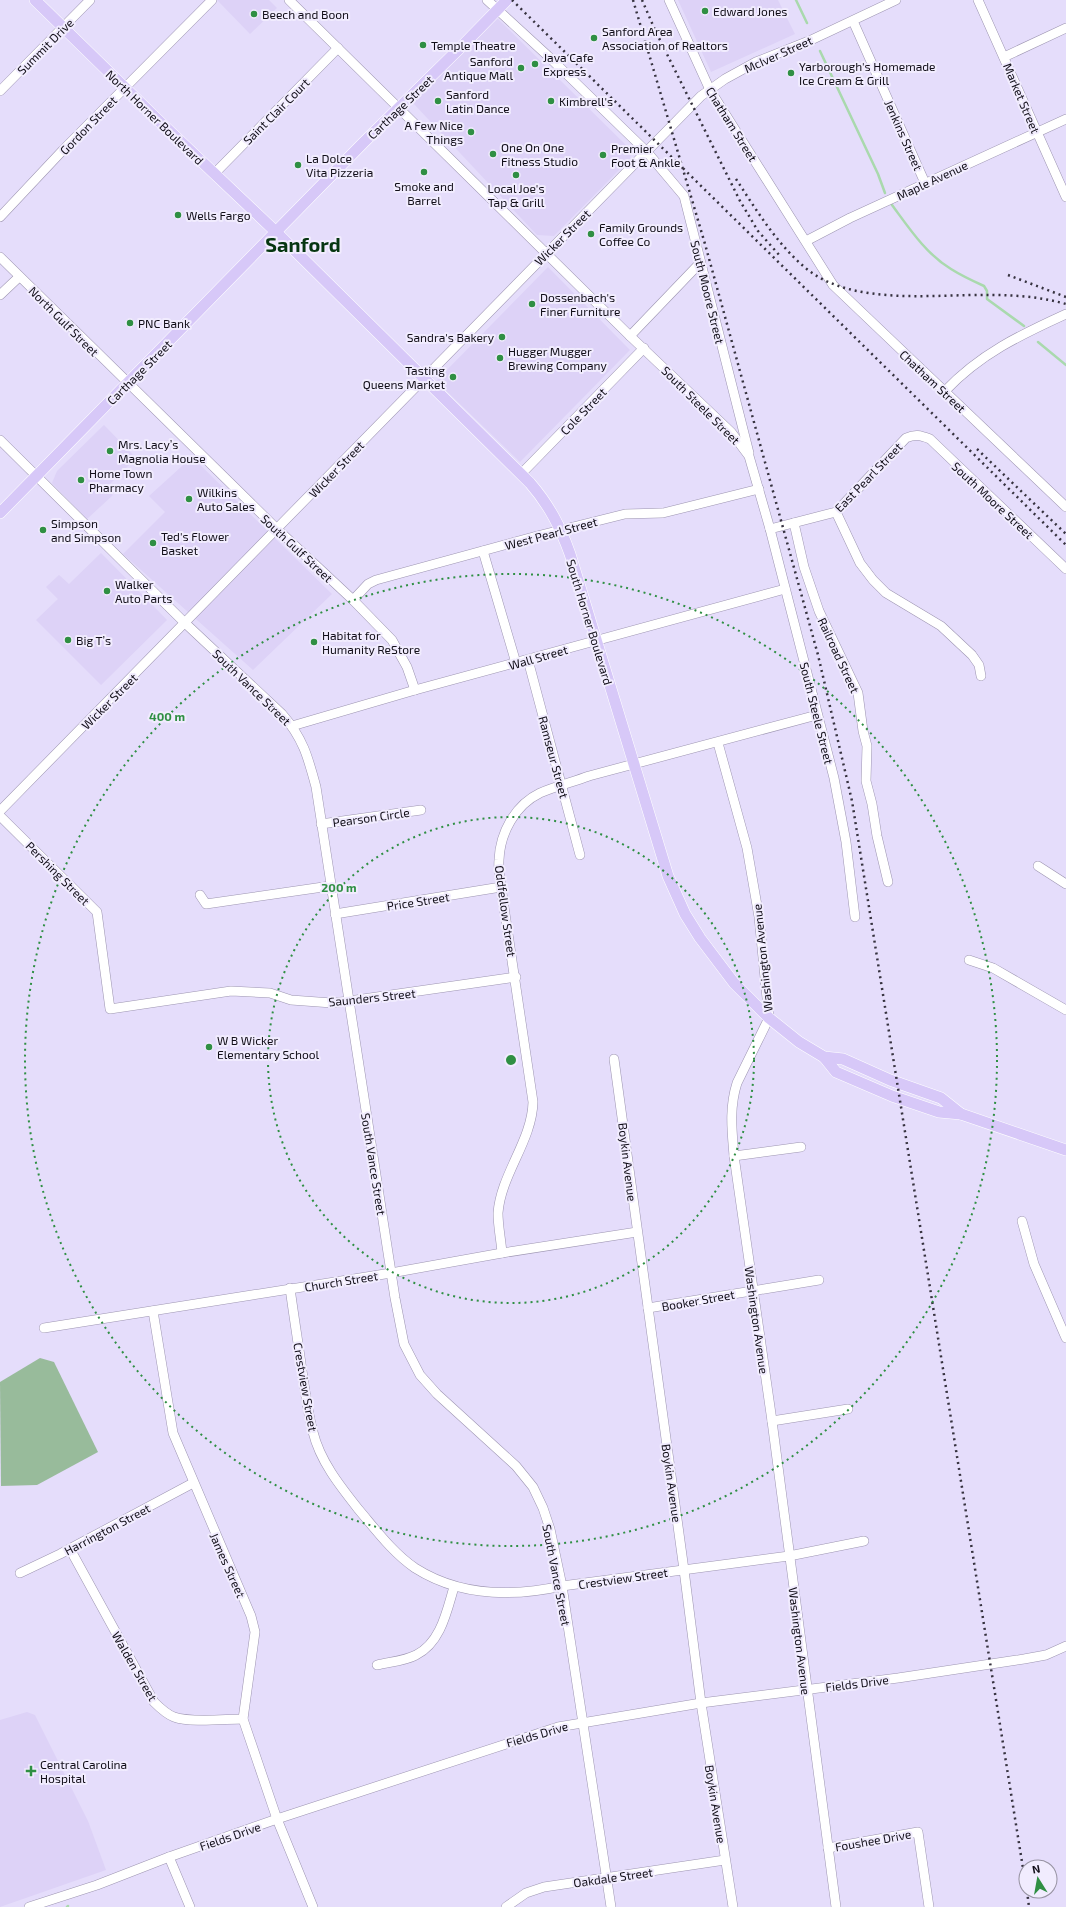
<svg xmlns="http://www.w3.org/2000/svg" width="1066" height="1907" font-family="'Exo 2',sans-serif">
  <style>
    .built { fill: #ddd2f7 }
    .green { fill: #98bb9b }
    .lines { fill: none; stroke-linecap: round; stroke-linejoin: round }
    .stream { stroke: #a9d9ad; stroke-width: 2.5 }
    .minor-casing { stroke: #9d95b1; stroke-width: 10 }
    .major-casing { stroke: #fff; stroke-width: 12 }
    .minor { stroke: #fff; stroke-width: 9 }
    .major { stroke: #d7c8f8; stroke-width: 11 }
    .rail { stroke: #36323f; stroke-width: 2.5; stroke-dasharray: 2 4; stroke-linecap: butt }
    .ring { fill: none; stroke: #2f8f43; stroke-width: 2; stroke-dasharray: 2 4 }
    .poi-dot { fill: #2f8f43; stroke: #f1ecfe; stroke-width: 1.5 }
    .labels { text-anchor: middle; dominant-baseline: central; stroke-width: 4; stroke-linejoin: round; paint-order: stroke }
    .poi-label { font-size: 12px; fill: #110e18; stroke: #f1ecfe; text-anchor: start }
    .street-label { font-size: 12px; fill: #110e18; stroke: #f1ecfe }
    .town-label { font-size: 20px; font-weight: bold; fill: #063611; stroke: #f1ecfe }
    .centre { fill: #2f8f43; stroke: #f1ecfe; stroke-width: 2 }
    .ring-label { font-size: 12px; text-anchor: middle; font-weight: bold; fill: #2f8f43; stroke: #f1ecfe; stroke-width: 4; stroke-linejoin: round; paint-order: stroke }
  </style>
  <rect width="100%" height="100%" fill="#e5ddfb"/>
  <!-- built -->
  <g class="built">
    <polygon points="217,0 269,0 277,8 250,34"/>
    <polygon points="678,0 778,0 795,34 711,72"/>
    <polygon points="497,18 631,150 630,159 554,236 537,235 413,103"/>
    <polygon points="548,267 630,350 520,462 436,381"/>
    <polygon points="104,425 136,458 106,488 113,495 87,519 52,483 57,471"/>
    <polygon points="192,457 332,594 253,670 123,554 165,512 149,496"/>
    <polygon points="101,553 167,620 101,685 36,620 58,599 46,587 59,575 69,584"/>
    <polygon points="27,1712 35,1715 88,1821 106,1870 0,1907 0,1720"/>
  </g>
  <!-- green -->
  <polygon class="green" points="40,1358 54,1362 98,1452 37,1485 1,1486 0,1382"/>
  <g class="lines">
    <!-- stream -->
    <g class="stream">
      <polyline points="796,0 807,23"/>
      <polyline points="820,51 878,174 885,193"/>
      <path d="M892 205C909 228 926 254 951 269 962 276 973 281 984 286L987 291V299L1024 326"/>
      <polyline points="1038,342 1066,365"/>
      <polyline points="67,1907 68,1906"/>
    </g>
    <!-- minor casing -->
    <g class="minor-casing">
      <g id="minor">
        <polyline points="289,0 630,336 731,432 749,456 770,529 834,778 846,842 855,917"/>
        <polyline points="487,0 548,56 647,152 684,196 749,453"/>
        <polyline points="669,0 710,90 833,285 1066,507"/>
        <polyline points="978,0 1066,197"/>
        <polyline points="853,21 925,183"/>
        <polyline points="1004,57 1066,28"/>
        <polyline points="0,91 90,0"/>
        <polyline points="214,174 338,48"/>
        <polyline points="0,217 63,150 212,0"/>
        <polyline points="806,241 850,218 1066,119"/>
        <polyline points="0,257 277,529 353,600 392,640 407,667 415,690"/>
        <polyline points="0,295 19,277"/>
        <polyline points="630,336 700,263"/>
        <path d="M945 391C980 354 1020 335 1066 314"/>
        <path d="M0 440 185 623 282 714C303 738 308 757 316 787L395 1298 404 1344 420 1375 437 1394 516 1466 533 1487 543 1508 550 1529 562 1586 611 1907"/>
        <polyline points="521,474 644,348"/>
        <polyline points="836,512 860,563 873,580 886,593 941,626 972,655 979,665 981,676"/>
        <polyline points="794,523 804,567 819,611 858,693 863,731 867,746 866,781 872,804 877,836 888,882"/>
        <path d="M770 529 836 512 906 438C915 434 920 435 930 439L1066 569"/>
        <polyline points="483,551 516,663"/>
        <polyline points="353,600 368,584 376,580 537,536 625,514 663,513 759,489"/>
        <polyline points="528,660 580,855"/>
        <polyline points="292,726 415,690 785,589"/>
        <path d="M718 743 747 848 759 917 769 1018 737 1083C729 1108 732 1131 734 1156L772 1421 836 1907"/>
        <polyline points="0,811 701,96 725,79 756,62 809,41 896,0"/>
        <polyline points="0,816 97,912 110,1009 231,991 270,993 291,1000 332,1003 349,1001 516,977"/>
        <polyline points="321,824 421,810"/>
        <polyline points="1038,866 1066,884"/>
        <polyline points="200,895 206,904 330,886"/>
        <polyline points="335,914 501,887"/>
        <polyline points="969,960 993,968 1066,1010"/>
        <polyline points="614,1059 684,1570 701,1703 733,1907"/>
        <polyline points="734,1156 801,1147"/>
        <polyline points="1022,1221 1034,1264 1066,1338"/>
        <path d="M502 1253C501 1240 498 1226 498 1213 501 1174 532 1141 533 1102L501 887C500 878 498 869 499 860 500 833 515 805 540 793 556 786 573 782 589 776L817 715"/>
        <path d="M290 1288C294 1318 299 1348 303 1378 306 1396 308 1414 313 1432 320 1461 340 1486 359 1510 376 1530 393 1553 415 1568 459 1596 512 1597 562 1586L789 1556 864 1541"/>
        <polyline points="648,1308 819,1280"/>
        <polyline points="153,1311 173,1433 251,1616 255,1632 243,1719 277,1819 313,1907"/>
        <polyline points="44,1328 391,1273 502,1253 637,1232"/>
        <polyline points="772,1421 848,1409"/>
        <path d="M70 1549 154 1702C160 1708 166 1714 174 1717 190 1723 225 1719 243 1719"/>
        <polyline points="20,1573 60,1554 193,1483"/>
        <path d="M377 1665C389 1662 405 1661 416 1655 441 1643 447 1610 454 1587"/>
        <polyline points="828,1848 918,1832 929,1907"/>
        <polyline points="169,1857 190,1907"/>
        <polyline points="29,1907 97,1885 169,1857 277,1819 558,1727 701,1703 898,1678 1024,1659 1046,1655 1066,1646"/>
        <polyline points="506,1907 526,1893 544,1887 725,1860"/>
      </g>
    </g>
    <!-- major casing -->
    <g class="major-casing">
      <g id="major">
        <path d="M35 0 160 122 276 232 530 483C549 505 560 526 570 554L668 876 685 914 700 938 734 983 769 1018 799 1042 824 1057 843 1059 890 1080 941 1098 961 1114"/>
        <polyline points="0,513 364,142 465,43 507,0"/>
        <polyline points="824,1057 836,1072 892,1096 939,1112 961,1114 1066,1150"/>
      </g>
    </g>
    <!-- minor -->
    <use href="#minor" class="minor"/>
    <!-- major -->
    <use href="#major" class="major"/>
    <!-- rail -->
    <g class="rail">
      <polyline points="512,0 1066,545"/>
      <polyline points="633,0 705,244 818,655 852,801 1026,1887"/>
      <polyline points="642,0 655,30 740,201 758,231 780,256"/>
      <path d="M736 179C757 211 778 246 808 270 855 306 934 294 991 295 1017 295 1041 297 1066 304"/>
      <polyline points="1008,275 1066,297"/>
      <polyline points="977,449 1066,534"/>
      <polyline points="1027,1891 1029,1907"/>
    </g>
  </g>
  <!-- distance rings -->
  <g class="ring">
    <circle cx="511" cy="1060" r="243"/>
    <circle cx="511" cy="1060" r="486"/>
  </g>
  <!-- markers -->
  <g class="poi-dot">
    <circle cx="705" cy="11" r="4"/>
    <circle cx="254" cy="14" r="4"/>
    <circle cx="594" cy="38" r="4"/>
    <circle cx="423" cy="45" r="4"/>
    <circle cx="535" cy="64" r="4"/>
    <circle cx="521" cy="68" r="4"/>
    <circle cx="791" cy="73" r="4"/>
    <circle cx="438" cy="101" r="4"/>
    <circle cx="551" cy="101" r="4"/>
    <circle cx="471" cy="132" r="4"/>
    <circle cx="493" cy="154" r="4"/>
    <circle cx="603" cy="155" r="4"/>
    <circle cx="298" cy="165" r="4"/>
    <circle cx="424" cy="172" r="4"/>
    <circle cx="516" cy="175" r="4"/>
    <circle cx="178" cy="215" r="4"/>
    <circle cx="591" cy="234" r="4"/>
    <circle cx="532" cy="304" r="4"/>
    <circle cx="130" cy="323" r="4"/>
    <circle cx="502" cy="337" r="4"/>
    <circle cx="500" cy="358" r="4"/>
    <circle cx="453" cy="377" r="4"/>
    <circle cx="110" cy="451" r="4"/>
    <circle cx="81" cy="480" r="4"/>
    <circle cx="189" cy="499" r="4"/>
    <circle cx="43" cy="530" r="4"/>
    <circle cx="153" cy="543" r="4"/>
    <circle cx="107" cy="591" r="4"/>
    <circle cx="68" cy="640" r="4"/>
    <circle cx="314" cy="642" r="4"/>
    <circle cx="209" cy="1047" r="4"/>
    <path d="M29 1765h4v4h4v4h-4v4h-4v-4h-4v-4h4z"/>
  </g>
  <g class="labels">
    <!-- poi labels -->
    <g class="poi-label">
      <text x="713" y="11">Edward Jones</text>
      <text x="262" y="14">Beech and Boon</text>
      <text x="602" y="31">Sanford Area<tspan x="602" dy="14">Association of Realtors</tspan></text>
      <text x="431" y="45">Temple Theatre</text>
      <text x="543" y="57">Java Cafe<tspan x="543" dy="14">Express</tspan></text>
      <text x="513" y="61" text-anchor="end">Sanford<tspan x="513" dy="14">Antique Mall</tspan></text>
      <text x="799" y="66">Yarborough's Homemade<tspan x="799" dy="14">Ice Cream &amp; Grill</tspan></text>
      <text x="446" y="94">Sanford<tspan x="446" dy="14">Latin Dance</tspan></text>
      <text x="559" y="101">Kimbrell's</text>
      <text x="463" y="125" text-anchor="end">A Few Nice<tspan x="463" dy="14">Things</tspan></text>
      <text x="501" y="147">One On One<tspan x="501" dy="14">Fitness Studio</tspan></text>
      <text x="611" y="148">Premier<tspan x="611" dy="14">Foot &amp; Ankle</tspan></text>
      <text x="306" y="158">La Dolce<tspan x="306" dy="14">Vita Pizzeria</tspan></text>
      <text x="424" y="186" text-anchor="middle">Smoke and<tspan x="424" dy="14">Barrel</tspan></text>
      <text x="516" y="188" text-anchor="middle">Local Joe's<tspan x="516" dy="14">Tap &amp; Grill</tspan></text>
      <text x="186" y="215">Wells Fargo</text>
      <text x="599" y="227">Family Grounds<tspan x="599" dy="14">Coffee Co</tspan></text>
      <text x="540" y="297">Dossenbach's<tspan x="540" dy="14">Finer Furniture</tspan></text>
      <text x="138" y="323">PNC Bank</text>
      <text x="494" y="337" text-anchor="end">Sandra's Bakery</text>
      <text x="508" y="351">Hugger Mugger<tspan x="508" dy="14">Brewing Company</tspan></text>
      <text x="445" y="370" text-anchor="end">Tasting<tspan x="445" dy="14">Queens Market</tspan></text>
      <text x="118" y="444">Mrs. Lacy’s<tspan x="118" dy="14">Magnolia House</tspan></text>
      <text x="89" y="473">Home Town<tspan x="89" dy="14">Pharmacy</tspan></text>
      <text x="197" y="492">Wilkins<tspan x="197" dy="14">Auto Sales</tspan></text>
      <text x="51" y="523">Simpson<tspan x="51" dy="14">and Simpson</tspan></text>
      <text x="161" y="536">Ted's Flower<tspan x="161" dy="14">Basket</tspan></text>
      <text x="115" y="584">Walker<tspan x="115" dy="14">Auto Parts</tspan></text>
      <text x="322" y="635">Habitat for<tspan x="322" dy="14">Humanity ReStore</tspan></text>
      <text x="76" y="640">Big T’s</text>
      <text x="217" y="1040">W B Wicker<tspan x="217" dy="14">Elementary School</tspan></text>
      <text x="40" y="1764">Central Carolina<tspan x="40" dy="14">Hospital</tspan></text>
    </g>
    <!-- street labels -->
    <g class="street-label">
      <text transform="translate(45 46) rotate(-45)">Summit Drive</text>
      <text transform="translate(778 54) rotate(-24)">McIver Street</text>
      <text transform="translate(1022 98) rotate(67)">Market Street</text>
      <text transform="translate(400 107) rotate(-44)">Carthage Street</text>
      <text transform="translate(276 111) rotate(-45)">Saint Clair Court</text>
      <text transform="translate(155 117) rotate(44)">North Horner Boulevard</text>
      <text transform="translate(732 124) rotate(58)">Chatham Street</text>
      <text transform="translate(88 125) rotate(-46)">Gordon Street</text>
      <text transform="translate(904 135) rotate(66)">Jenkins Street</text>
      <text transform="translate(932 180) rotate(-25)">Maple Avenue</text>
      <text transform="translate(562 237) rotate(-45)">Wicker Street</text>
      <text transform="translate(708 292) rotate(76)">South Moore Street</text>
      <text transform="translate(64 321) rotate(45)">North Gulf Street</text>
      <text transform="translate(139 372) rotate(-45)">Carthage Street</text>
      <text transform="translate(933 381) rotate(43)">Chatham Street</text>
      <text transform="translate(701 405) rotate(45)">South Steele Street</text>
      <text transform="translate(583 411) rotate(-46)">Cole Street</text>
      <text transform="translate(336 469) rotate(-46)">Wicker Street</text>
      <text transform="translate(868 477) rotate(-46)">East Pearl Street</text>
      <text transform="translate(993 500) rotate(43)">South Moore Street</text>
      <text transform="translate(551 533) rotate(-15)">West Pearl Street</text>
      <text transform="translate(297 548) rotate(43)">South Gulf Street</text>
      <text transform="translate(590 622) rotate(73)">South Horner Boulevard</text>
      <text transform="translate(839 655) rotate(65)">Railroad Street</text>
      <text transform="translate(538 657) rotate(-16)">Wall Street</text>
      <text transform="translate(252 687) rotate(44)">South Vance Street</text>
      <text transform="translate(109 701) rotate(-45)">Wicker Street</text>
      <text transform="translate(817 713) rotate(76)">South Steele Street</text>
      <text transform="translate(554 757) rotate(75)">Ramseur Street</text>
      <text transform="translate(371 817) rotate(-8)">Pearson Circle</text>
      <text transform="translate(58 873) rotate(45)">Pershing Street</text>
      <text transform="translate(418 901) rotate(-9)">Price Street</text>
      <text transform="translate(506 911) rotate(82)">Oddfellow Street</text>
      <text transform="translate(762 958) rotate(-96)">Washington Avenue</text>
      <text transform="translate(372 997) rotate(-6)">Saunders Street</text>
      <text transform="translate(628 1162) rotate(83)">Boykin Avenue</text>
      <text transform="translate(374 1164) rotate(81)">South Vance Street</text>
      <text transform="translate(341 1281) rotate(-9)">Church Street</text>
      <text transform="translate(698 1300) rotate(-10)">Booker Street</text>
      <text transform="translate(757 1320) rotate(82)">Washington Avenue</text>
      <text transform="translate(306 1387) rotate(80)">Crestview Street</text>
      <text transform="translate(672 1483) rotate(82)">Boykin Avenue</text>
      <text transform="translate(107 1529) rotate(-28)">Harrington Street</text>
      <text transform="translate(228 1565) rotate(66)">James Street</text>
      <text transform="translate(557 1575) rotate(79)">South Vance Street</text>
      <text transform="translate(623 1578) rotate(-8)">Crestview Street</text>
      <text transform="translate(800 1641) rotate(83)">Washington Avenue</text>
      <text transform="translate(135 1666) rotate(60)">Walden Street</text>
      <text transform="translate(857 1683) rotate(-7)">Fields Drive</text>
      <text transform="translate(537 1734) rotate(-16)">Fields Drive</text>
      <text transform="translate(716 1804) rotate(81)">Boykin Avenue</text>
      <text transform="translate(230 1836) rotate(-19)">Fields Drive</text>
      <text transform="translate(873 1840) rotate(-10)">Foushee Drive</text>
      <text transform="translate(613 1877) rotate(-8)">Oakdale Street</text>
    </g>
    <!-- town labels -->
    <g class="town-label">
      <text x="303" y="244">Sanford</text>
    </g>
  </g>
  <circle cx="511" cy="1060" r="6" class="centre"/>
  <g class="ring-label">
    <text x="167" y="721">400 m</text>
    <text x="339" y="892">200 m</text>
  </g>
  <!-- north arrow -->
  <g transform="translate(1038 1879) rotate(349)"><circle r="19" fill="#f1ecfe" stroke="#9793a2"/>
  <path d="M0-3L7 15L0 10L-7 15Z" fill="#2f8f43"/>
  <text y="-6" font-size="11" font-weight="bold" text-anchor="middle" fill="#110e18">N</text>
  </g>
</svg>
